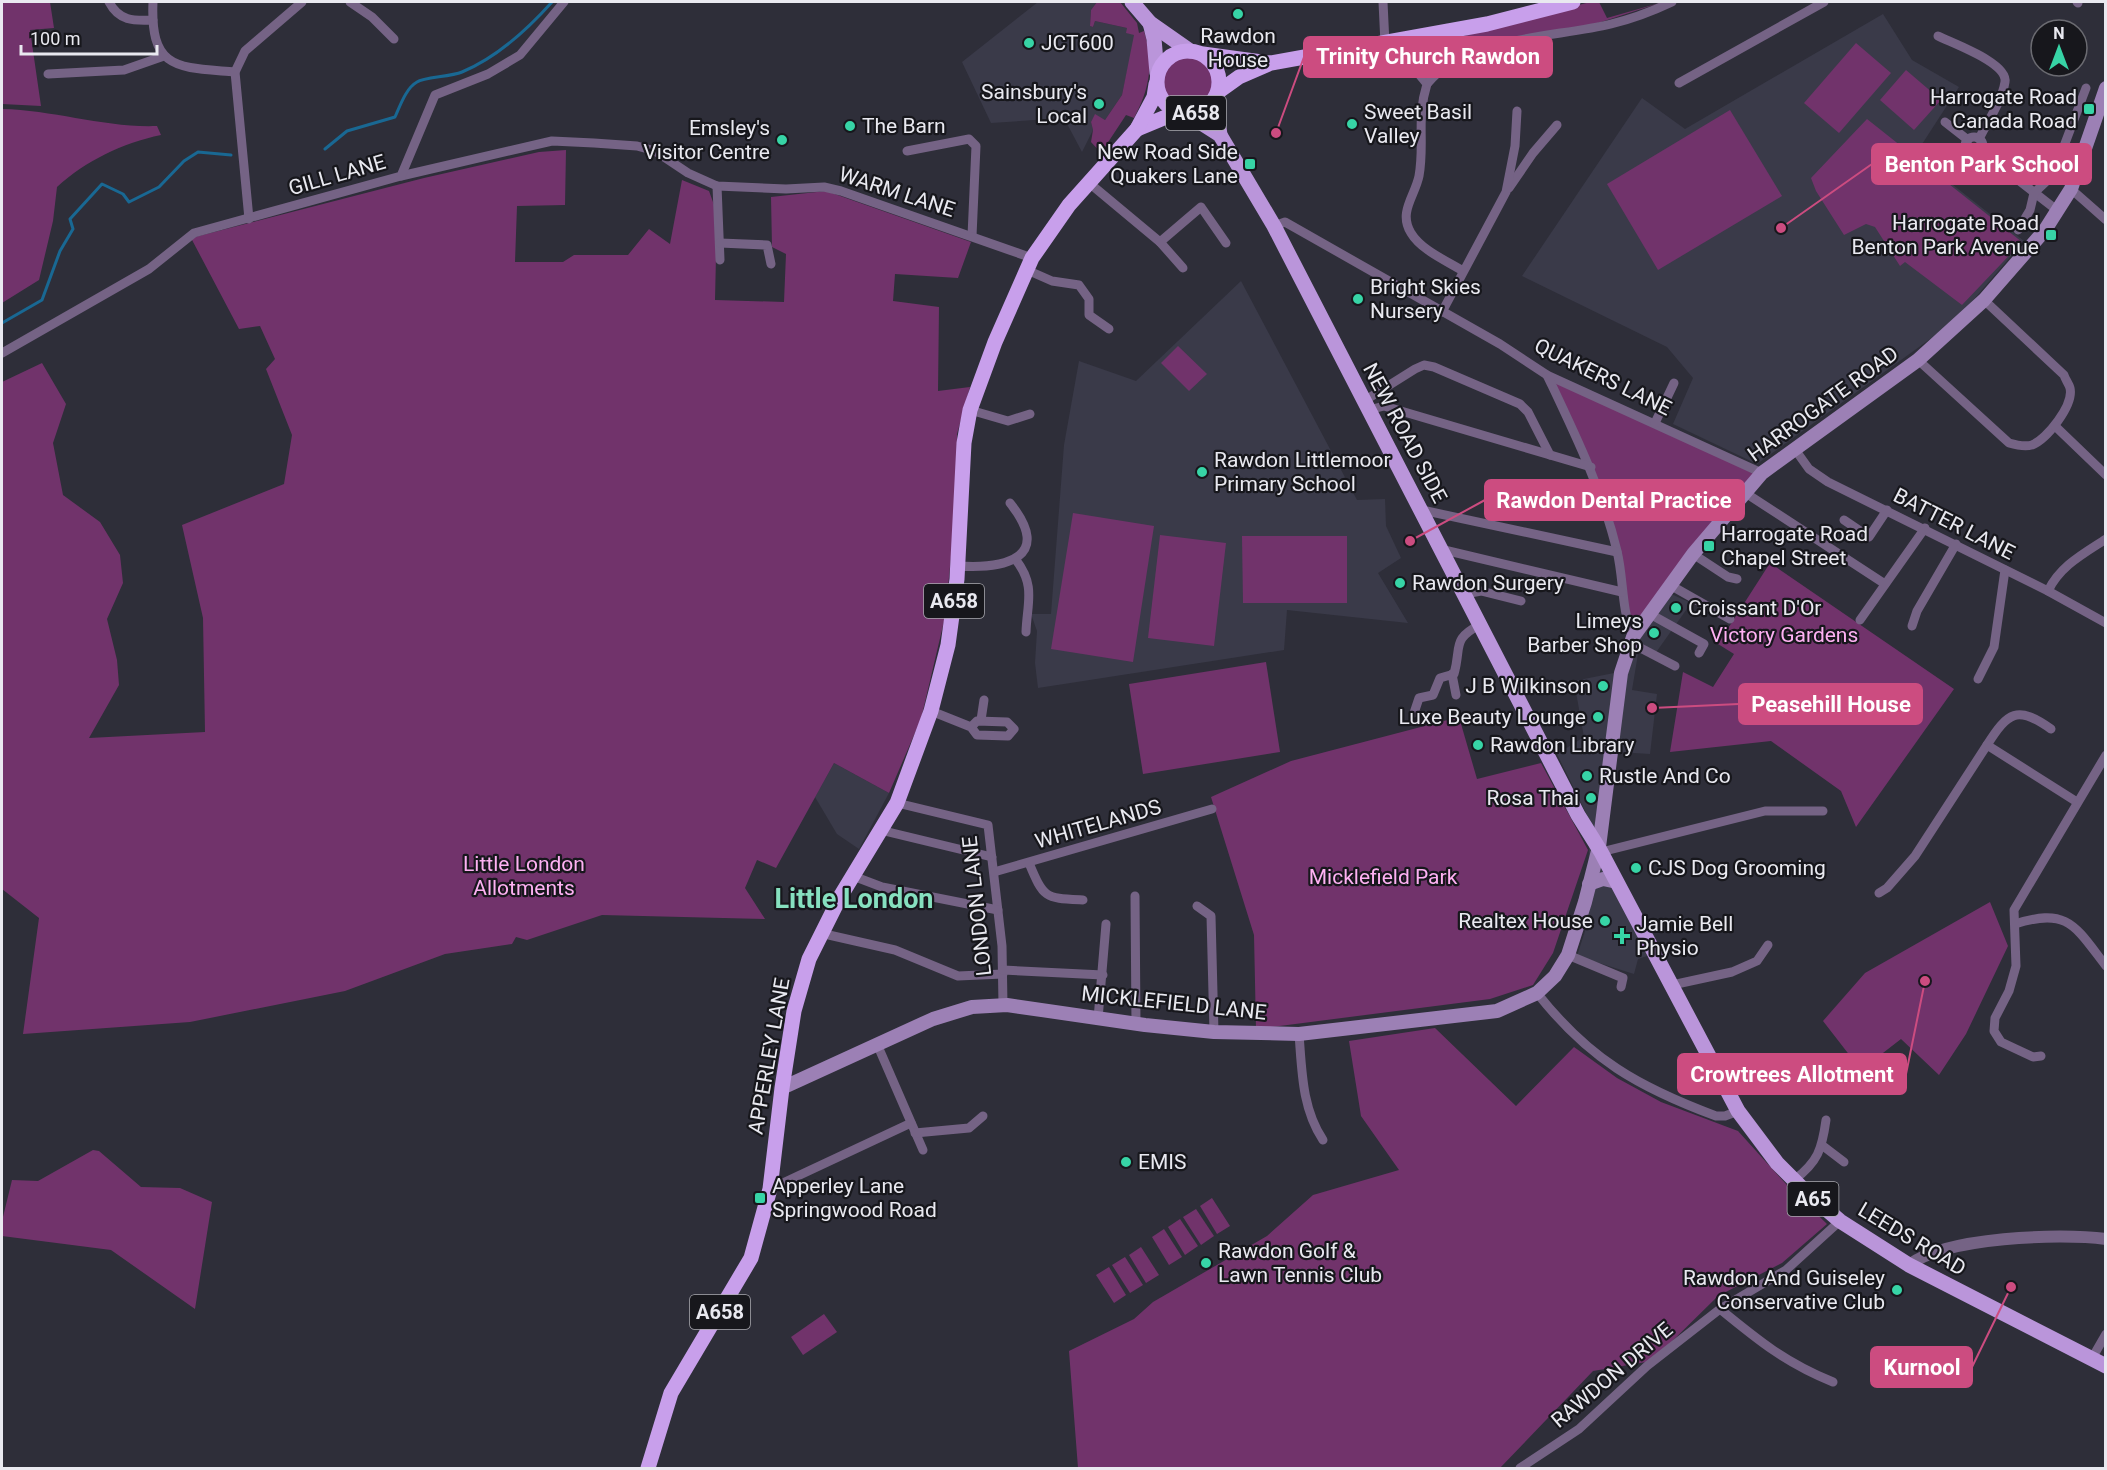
<svg xmlns="http://www.w3.org/2000/svg" width="2107" height="1470" font-family="Roboto,sans-serif">
  <style>
    .built { fill: #3a3a49 }
    .green { fill: #71336b }
    .lines { fill: none; stroke-linecap: round; stroke-linejoin: round }
    .stream { stroke: #196893; stroke-width: 3 }
    .minor { stroke: #756385; stroke-width: 9 }
    .tertiary { stroke: #756385; stroke-width: 12 }
    .secondary { stroke: #9c80b5; stroke-width: 14 }
    .primary { stroke: #ba95da; stroke-width: 15 }
    .trunk { stroke: #c89feb; stroke-width: 15 }
    .poi-dot { fill: #37d4a6; stroke: #17171c; stroke-width: 2 }
    .labels { text-anchor: middle; dominant-baseline: central; stroke-width: 4.5; stroke-linejoin: round; paint-order: stroke }
    .shield { fill: #17171c; stroke: #aaaab0; stroke-width: 1.5 }
    .shield-label { font-size: 20px; font-weight: bold; fill: #e9e9f0 }
    .poi-label { font-size: 21px; fill: #e9e9f0; stroke: #17171c; text-anchor: start }
    .street-label { font-size: 21px; fill: #e9e9f0; stroke: #17171c }
    .park-label { font-size: 21px; fill: #feb1f3; stroke: #17171c }
    .district-label { font-size: 27px; font-weight: bold; fill: #86e0bf; stroke: #17171c }
    .leader { fill: none; stroke: #cc4c80; stroke-width: 2 }
    .callout-dot { fill: #cc4c80; stroke: #17171c; stroke-width: 2 }
    .callout { fill: #cc4c80; stroke: #cc4c80; stroke-width: 2 }
    .callout-label { font-size: 22px; text-anchor: middle; font-weight: bold; fill: #fff }
  </style>
  <rect width="100%" height="100%" fill="#2e2e39"/>
  <!-- built -->
  <g class="built">
    <polygon points="1038,2 1097,2 1091,10 1090,26 1093,27 1095,21 1127,28 1135,35 1122,95 1105,120 1095,115 1091,122 1093,130 1082,152 1064,118 991,123 962,62"/>
    <polygon points="1883,14 1912,60 1959,87 1915,155 2024,241 1969,305 1937,334 1757,464 1673,424 1693,378 1667,347 1522,276 1642,98 1685,129"/>
    <polygon points="1241,281 1357,500 1385,499 1386,526 1401,558 1378,573 1408,623 1287,610 1284,650 1038,688 1035,663 1037,631 1031,614 1051,614 1064,445 1079,361 1136,381"/>
    <polygon points="1669,593 1691,603 1657,651 1638,654 1632,690 1657,694 1650,754 1618,752 1601,859 1647,956 1638,959 1634,974 1577,956 1586,928 1590,821 1557,754 1584,737 1574,681 1614,673"/>
    <polygon points="834,763 889,793 859,849 837,834 815,797"/>
  </g>
  <!-- green -->
  <g class="green">
    <polygon points="2,2 50,2 54,28 30,30 41,106 2,104"/>
    <path d="M1097 2H1120L1137 23 1139 33 1144 31C1154 64 1150 88 1134 118L1126 115 1101 153 1091 142 1093 130 1091 122 1095 114 1105 120 1122 95 1134 35 1126 33 1127 28 1095 21 1093 27 1090 26 1091 10Z"/>
    <polygon points="1590,2 1599,2 1607,18 1663,2 1595,24 1469,49 1431,74 1422,72 1418,56 1425,43 1441,42"/>
    <polygon points="1856,43 1891,73 1839,133 1804,103"/>
    <circle cx="1188" cy="82" r="24"/>
    <polygon points="1906,70 1941,100 1914,130 1880,100"/>
    <path d="M2 109C54 110 105 128 157 126L161 135C123 143 85 161 57 187L53 221 39 280 2 303Z"/>
    <polygon points="1730,110 1782,196 1658,270 1607,184"/>
    <polygon points="1867,119 2022,242 1962,305 1905,262 1900,266 1875,227 1866,224 1844,235 1816,191 1811,178"/>
    <polygon points="566,150 565,205 517,206 515,262 563,262 574,255 628,255 649,229 670,244 682,180 709,191 717,213 715,300 784,302 786,254 772,247 771,197 826,191 971,242 958,278 895,274 893,301 939,307 938,391 970,387 957,434 956,507 945,617 921,719 889,793 834,763 776,868 757,860 745,888 765,919 602,915 527,940 516,937 512,944 445,954 345,991 190,1022 23,1034 39,918 2,889 2,382 42,363 66,404 53,443 63,495 100,522 120,555 123,583 107,619 117,660 119,685 89,738 205,732 203,618 182,525 284,484 292,435 266,369 275,359 260,326 239,329 191,238 424,178 539,152"/>
    <polygon points="1178,346 1207,374 1189,391 1161,363"/>
    <polygon points="1547,375 1762,473 1633,637 1617,552 1591,467"/>
    <polygon points="1073,513 1154,526 1133,662 1051,649"/>
    <polygon points="1160,535 1226,543 1214,646 1148,638"/>
    <polygon points="1242,536 1347,536 1347,603 1243,603"/>
    <polygon points="1770,563 1954,689 1856,827 1841,791 1771,741 1670,752 1683,672 1713,687 1734,654 1718,644"/>
    <polygon points="1266,662 1280,752 1143,774 1129,684"/>
    <polygon points="1459,717 1477,779 1541,763 1588,850 1553,953 1533,985 1490,999 1256,1029 1254,935 1211,797 1291,761"/>
    <polygon points="1990,902 2008,946 1966,1034 1939,1075 1901,1039 1861,1070 1823,1021 1865,973"/>
    <polygon points="1435,1028 1516,1106 1574,1047 1617,1078 1661,1102 1738,1131 1786,1184 1827,1224 1782,1263 1718,1296 1652,1361 1593,1371 1500,1468 1078,1468 1069,1351 1134,1319 1153,1302 1267,1236 1313,1195 1399,1170 1361,1116 1349,1041"/>
    <polygon points="93,1150 99,1151 141,1187 180,1188 212,1202 195,1309 111,1250 2,1236 2,1221 12,1180 38,1181"/>
    <polygon points="1212,1198 1230,1226 1217,1234 1200,1206"/>
    <polygon points="1196,1209 1214,1236 1201,1245 1183,1217"/>
    <polygon points="1180,1219 1198,1246 1185,1255 1168,1227"/>
    <polygon points="1164,1229 1182,1257 1169,1265 1152,1237"/>
    <polygon points="1141,1247 1159,1275 1146,1283 1129,1255"/>
    <polygon points="1125,1257 1143,1285 1130,1293 1112,1265"/>
    <polygon points="1109,1267 1126,1295 1114,1303 1096,1275"/>
    <polygon points="824,1314 837,1332 803,1355 791,1337"/>
  </g>
  <g class="lines">
    <!-- stream -->
    <g class="stream">
      <path d="M325 149 347 131 395 117C400 106 406 88 417 82 424 77 450 77 462 72 498 57 527 30 552 2"/>
      <polyline points="2,323 42,300 60,251 73,229 70,219 102,184 123,194 129,202 159,187 184,161 198,152 231,155"/>
    </g>
    <!-- minor -->
    <g class="minor">
      <path d="M109 2C119 21 133 21 153 20"/>
      <path d="M153 2C150 71 178 67 235 72"/>
      <polyline points="350,2 372,17 394,39"/>
      <polyline points="1383,2 1385,44"/>
      <polyline points="2077,2 2078,3"/>
      <path d="M1938 36C1954 44 2008 63 2005 82 2002 101 1987 122 1979 139"/>
      <path d="M1409 39 1418 73 1427 84C1416 119 1425 143 1419 176 1415 196 1398 212 1411 233 1421 250 1447 261 1463 271"/>
      <polyline points="48,74 124,70 164,56"/>
      <polyline points="1679,83 1824,2"/>
      <path d="M1427 84C1465 36 1555 38 1611 24 1632 19 1653 11 1672 2"/>
      <polyline points="1945,122 1968,140"/>
      <circle cx="1974" cy="146" r="9"/>
      <polyline points="907,151 969,139 976,146 972,236"/>
      <polyline points="1981,151 2058,211"/>
      <polyline points="401,176 552,141 594,143 637,146 655,151 688,173 717,186 786,189 824,187 841,191 1032,258"/>
      <polyline points="1948,179 1969,153"/>
      <polyline points="1088,182 1160,242 1201,207 1226,243"/>
      <polyline points="717,186 720,260"/>
      <polyline points="1509,188 1533,153 1557,125"/>
      <polyline points="2071,189 2106,220"/>
      <polyline points="249,219 235,72 245,51 302,2"/>
      <polyline points="1274,226 1285,222 1500,344 1547,375 1762,473"/>
      <polyline points="2018,230 2030,210 2034,193 2053,175 2086,88"/>
      <polyline points="1160,242 1183,268"/>
      <polyline points="720,243 767,245 771,264"/>
      <polyline points="1027,270 1052,281 1079,285 1089,299 1089,315 1109,329"/>
      <polyline points="1442,312 1506,192 1515,146 1517,111"/>
      <polyline points="2,353 149,269 194,233 401,176 435,95 488,74 520,55 564,2"/>
      <path d="M1918 360 2009 443C2016 445 2024 447 2032 445 2047 439 2074 405 2070 388 2069 384 2065 379 2064 375L1984 300"/>
      <path d="M1547 375C1574 432 1602 489 1617 551 1624 580 1621 609 1633 637"/>
      <polyline points="1364,401 1415,369 1424,365 1434,367 1520,404 1528,412 1550,455"/>
      <polyline points="970,410 1008,421 1030,414"/>
      <polyline points="1369,410 1384,406 1591,467"/>
      <polyline points="1655,423 1674,383"/>
      <polyline points="2055,426 2106,475"/>
      <polyline points="1794,448 1809,469 1828,482 2048,591 2106,623"/>
      <polyline points="1744,492 1885,584"/>
      <polyline points="1422,510 1617,552"/>
      <polyline points="1844,520 1869,537 1887,510"/>
      <polyline points="1440,549 1622,592"/>
      <polyline points="1693,554 1728,577 1737,579"/>
      <path d="M1016 560C1036 586 1027 603 1026 632"/>
      <path d="M958 566C1005 569 1054 558 1010 503"/>
      <polyline points="1670,585 1730,619"/>
      <path d="M2048 591C2060 566 2083 554 2106 539"/>
      <polyline points="1465,594 1481,591 1521,601"/>
      <polyline points="1650,614 1704,644 1699,653"/>
      <polyline points="1860,620 1925,528"/>
      <polyline points="1912,626 1917,611 1956,544"/>
      <polyline points="1631,643 1675,666"/>
      <polyline points="1452,674 1456,695"/>
      <polyline points="1978,679 1994,647 2005,570"/>
      <polyline points="931,711 971,727 977,735 1008,736 1014,729 1007,722 977,721 971,727"/>
      <path d="M1414 713 1419 698 1433 695 1440 678 1454 674C1462 645 1451 640 1481 624"/>
      <polyline points="981,720 984,700"/>
      <path d="M1987 745C2008 712 2017 705 2051 729"/>
      <polyline points="897,803 988,825 1002,946 1003,1005"/>
      <polyline points="880,830 992,857"/>
      <polyline points="1601,852 1765,811 1823,811"/>
      <path d="M1029 863C1044 899 1045 898 1083 900"/>
      <polyline points="994,872 1212,809"/>
      <polyline points="853,876 882,887 998,910"/>
      <polyline points="1879,893 1887,888 1915,856 1987,745 2077,802"/>
      <polyline points="1135,896 1136,1024"/>
      <polyline points="1197,906 1211,916 1214,1032"/>
      <path d="M2015 924C2068 907 2075 926 2106 966"/>
      <polyline points="820,933 895,950 958,976 1003,974"/>
      <polyline points="1568,955 1623,978 1621,987"/>
      <polyline points="1003,970 1103,975"/>
      <polyline points="1672,985 1732,972 1757,961 1768,945"/>
      <path d="M1537 993C1589 1059 1638 1087 1716 1116H1725L1738 1111"/>
      <polyline points="1098,1019 1106,924"/>
      <path d="M1299 1034C1302 1072 1302 1108 1323 1140"/>
      <polyline points="877,1044 923,1150"/>
      <polyline points="2041,1056 2033,1057 2001,1042 1994,1031 1995,1018 2009,991 2016,966 2014,910 2106,755"/>
      <polyline points="915,1133 969,1128 983,1116"/>
      <polyline points="1823,1146 1844,1162"/>
      <path d="M1794 1180C1818 1162 1822 1149 1826 1120"/>
      <polyline points="770,1189 911,1123"/>
      <path d="M1720 1309C1759 1341 1786 1363 1833 1382"/>
      <polyline points="2091,1360 2106,1334"/>
      <polyline points="1520,1468 1579,1429 1647,1366 1720,1309 1786,1270 1840,1221"/>
    </g>
    <!-- tertiary -->
    <path class="tertiary" d="M1909 1265C1946 1237 2059 1233 2106 1239"/>
    <!-- secondary -->
    <g class="secondary">
      <polyline points="1589,884 1603,879 1617,882"/>
      <polyline points="782,1088 933,1019 972,1007 1007,1005 1145,1025 1214,1032 1299,1034 1497,1011 1537,993 1555,976 1568,955 1585,902 1599,847 1621,673 1633,637 1693,554 1762,473 1918,360 1984,300 2045,230 2071,189 2106,88"/>
    </g>
    <!-- primary -->
    <g class="primary">
      <polyline points="1132,2 1150,23 1190,51"/>
      <polyline points="1150,23 1154,39 1157,73"/>
      <polyline points="1215,98 1220,135"/>
      <polyline points="1187,114 1220,135 1274,226 1578,815 1601,852 1738,1111 1777,1163 1805,1191 1840,1221 1909,1265 2106,1366"/>
    </g>
    <!-- trunk -->
    <g class="trunk">
      <circle cx="1188" cy="82" r="31"/>
      <polyline points="1203,54 1269,63"/>
      <polyline points="1218,92 1239,77 1271,63 1487,24 1573,2"/>
      <polyline points="1137,129 1178,112"/>
      <polyline points="648,1468 671,1393 751,1258 770,1189 782,1088 794,1011 809,959 840,897 897,803 931,711 948,645 957,579 964,443 970,410 995,342 1032,258 1069,205 1137,129 1154,97 1156,84"/>
    </g>
  </g>
  <!-- markers -->
  <g class="poi-dot">
    <circle cx="1238" cy="14" r="6"/>
    <circle cx="1029" cy="43" r="6"/>
    <circle cx="1099" cy="104" r="6"/>
    <rect x="2083" y="103" width="12" height="12" rx="3"/>
    <circle cx="1352" cy="124" r="6"/>
    <circle cx="850" cy="126" r="6"/>
    <circle cx="782" cy="140" r="6"/>
    <rect x="1244" y="158" width="12" height="12" rx="3"/>
    <rect x="2045" y="229" width="12" height="12" rx="3"/>
    <circle cx="1358" cy="299" r="6"/>
    <circle cx="1202" cy="472" r="6"/>
    <rect x="1703" y="540" width="12" height="12" rx="3"/>
    <circle cx="1400" cy="583" r="6"/>
    <circle cx="1676" cy="608" r="6"/>
    <circle cx="1654" cy="633" r="6"/>
    <circle cx="1603" cy="686" r="6"/>
    <circle cx="1598" cy="717" r="6"/>
    <circle cx="1478" cy="745" r="6"/>
    <circle cx="1587" cy="776" r="6"/>
    <circle cx="1591" cy="798" r="6"/>
    <circle cx="1636" cy="868" r="6"/>
    <circle cx="1605" cy="921" r="6"/>
    <path d="M1619 927h6v6h6v6h-6v6h-6v-6h-6v-6h6z"/>
    <circle cx="1126" cy="1162" r="6"/>
    <rect x="754" y="1192" width="12" height="12" rx="3"/>
    <circle cx="1206" cy="1263" r="6"/>
    <circle cx="1897" cy="1290" r="6"/>
  </g>
  <g class="labels">
    <!-- shield labels -->
    <g class="shield">
      <rect x="1166" y="96" width="60" height="34" rx="4.5"/>
      <rect x="924" y="584" width="60" height="34" rx="4.5"/>
      <rect x="1787.5" y="1182" width="51" height="34" rx="4.5"/>
      <rect x="690" y="1295" width="60" height="34" rx="4.5"/>
    </g>
    <g class="shield-label">
      <text x="1196" y="113">A658</text>
      <text x="954" y="601">A658</text>
      <text x="1813" y="1199">A65</text>
      <text x="720" y="1312">A658</text>
    </g>
    <!-- poi labels -->
    <g class="poi-label">
      <text x="1238" y="36" text-anchor="middle">Rawdon<tspan x="1238" dy="24">House</tspan></text>
      <text x="1041" y="43">JCT600</text>
      <text x="1087" y="92" text-anchor="end">Sainsbury's<tspan x="1087" dy="24">Local</tspan></text>
      <text x="2077" y="97" text-anchor="end">Harrogate Road<tspan x="2077" dy="24">Canada Road</tspan></text>
      <text x="1364" y="112">Sweet Basil<tspan x="1364" dy="24">Valley</tspan></text>
      <text x="862" y="126">The Barn</text>
      <text x="770" y="128" text-anchor="end">Emsley's<tspan x="770" dy="24">Visitor Centre</tspan></text>
      <text x="1238" y="152" text-anchor="end">New Road Side<tspan x="1238" dy="24">Quakers Lane</tspan></text>
      <text x="2039" y="223" text-anchor="end">Harrogate Road<tspan x="2039" dy="24">Benton Park Avenue</tspan></text>
      <text x="1370" y="287">Bright Skies<tspan x="1370" dy="24">Nursery</tspan></text>
      <text x="1214" y="460">Rawdon Littlemoor<tspan x="1214" dy="24">Primary School</tspan></text>
      <text x="1721" y="534">Harrogate Road<tspan x="1721" dy="24">Chapel Street</tspan></text>
      <text x="1412" y="583">Rawdon Surgery</text>
      <text x="1688" y="608">Croissant D'Or</text>
      <text x="1642" y="621" text-anchor="end">Limeys<tspan x="1642" dy="24">Barber Shop</tspan></text>
      <text x="1591" y="686" text-anchor="end">J B Wilkinson</text>
      <text x="1586" y="717" text-anchor="end">Luxe Beauty Lounge</text>
      <text x="1490" y="745">Rawdon Library</text>
      <text x="1599" y="776">Rustle And Co</text>
      <text x="1579" y="798" text-anchor="end">Rosa Thai</text>
      <text x="1648" y="868">CJS Dog Grooming</text>
      <text x="1593" y="921" text-anchor="end">Realtex House</text>
      <text x="1636" y="924">Jamie Bell<tspan x="1636" dy="24">Physio</tspan></text>
      <text x="1138" y="1162">EMIS</text>
      <text x="772" y="1186">Apperley Lane<tspan x="772" dy="24">Springwood Road</tspan></text>
      <text x="1218" y="1251">Rawdon Golf &amp;<tspan x="1218" dy="24">Lawn Tennis Club</tspan></text>
      <text x="1885" y="1278" text-anchor="end">Rawdon And Guiseley<tspan x="1885" dy="24">Conservative Club</tspan></text>
    </g>
    <!-- street labels -->
    <g class="street-label">
      <text transform="translate(337 175) rotate(-16)">GILL LANE</text>
      <text transform="translate(897 192) rotate(18)">WARM LANE</text>
      <text transform="translate(1603 377) rotate(26)">QUAKERS LANE</text>
      <text transform="translate(1823 404) rotate(-36)">HARROGATE ROAD</text>
      <text transform="translate(1405 433) rotate(62)">NEW ROAD SIDE</text>
      <text transform="translate(1954 524) rotate(27)">BATTER LANE</text>
      <text transform="translate(1098 824) rotate(-16)">WHITELANDS</text>
      <text transform="translate(977 906) rotate(-96)">LONDON LANE</text>
      <text transform="translate(1174 1003) rotate(6)">MICKLEFIELD LANE</text>
      <text transform="translate(769 1056) rotate(-80)">APPERLEY LANE</text>
      <text transform="translate(1912 1239) rotate(31)">LEEDS ROAD</text>
      <text transform="translate(1612 1375) rotate(-40)">RAWDON DRIVE</text>
    </g>
    <!-- park labels -->
    <g class="park-label">
      <text x="1784" y="635">Victory Gardens</text>
      <text x="524" y="864">Little London<tspan x="524" dy="24">Allotments</tspan></text>
      <text x="1383" y="877">Micklefield Park</text>
    </g>
    <!-- district labels -->
    <g class="district-label">
      <text x="854" y="899">Little London</text>
    </g>
  </g>
  <!-- callouts -->
  <path class="leader" d="M1276 133L1304 57M1781 228L1872 164M1410 541L1485 500M1652 708L1739 704M1925 981L1906 1074M2011 1287L1972 1367"/>
  <g class="callout-dot">
    <circle cx="1276" cy="133" r="6"/>
    <circle cx="1781" cy="228" r="6"/>
    <circle cx="1410" cy="541" r="6"/>
    <circle cx="1652" cy="708" r="6"/>
    <circle cx="1925" cy="981" r="6"/>
    <circle cx="2011" cy="1287" r="6"/>
  </g>
  <g class="callout">
    <rect x="1304" y="37" width="248" height="40" rx="6"/>
    <rect x="1872" y="144" width="219" height="40" rx="6"/>
    <rect x="1485" y="480" width="259" height="40" rx="6"/>
    <rect x="1739" y="684" width="183" height="40" rx="6"/>
    <rect x="1678" y="1054" width="228" height="40" rx="6"/>
    <rect x="1871" y="1347" width="101" height="40" rx="6"/>
  </g>
  <g class="callout-label">
    <text x="1428" y="64">Trinity Church Rawdon</text>
    <text x="1982" y="172">Benton Park School</text>
    <text x="1614" y="508">Rawdon Dental Practice</text>
    <text x="1831" y="712">Peasehill House</text>
    <text x="1792" y="1082">Crowtrees Allotment</text>
    <text x="1922" y="1375">Kurnool</text>
  </g>
  <!-- border -->
  <rect width="2107" height="1470" fill="none" stroke="#e9e9f0" stroke-width="6"/>
  <!-- north arrow -->
  <g transform="translate(2059 48)"><circle r="28" fill="#17171c" stroke="#6b6b71" stroke-width="1.5"/>
  <path d="M0-4.5L10 22L0 15L-10 22Z" fill="#37d4a6"/>
  <text y="-9" font-size="16" font-weight="bold" text-anchor="middle" fill="#e9e9f0">N</text>
  </g>
  <!-- scale -->
  <path d="M21 45v9h136v-9" fill="none" stroke="#e9e9f0" stroke-width="3"/>
  <text x="30" y="45" font-size="18" fill="#e9e9f0" stroke="#17171c" stroke-width="4.5" paint-order="stroke">100 m</text>
</svg>
